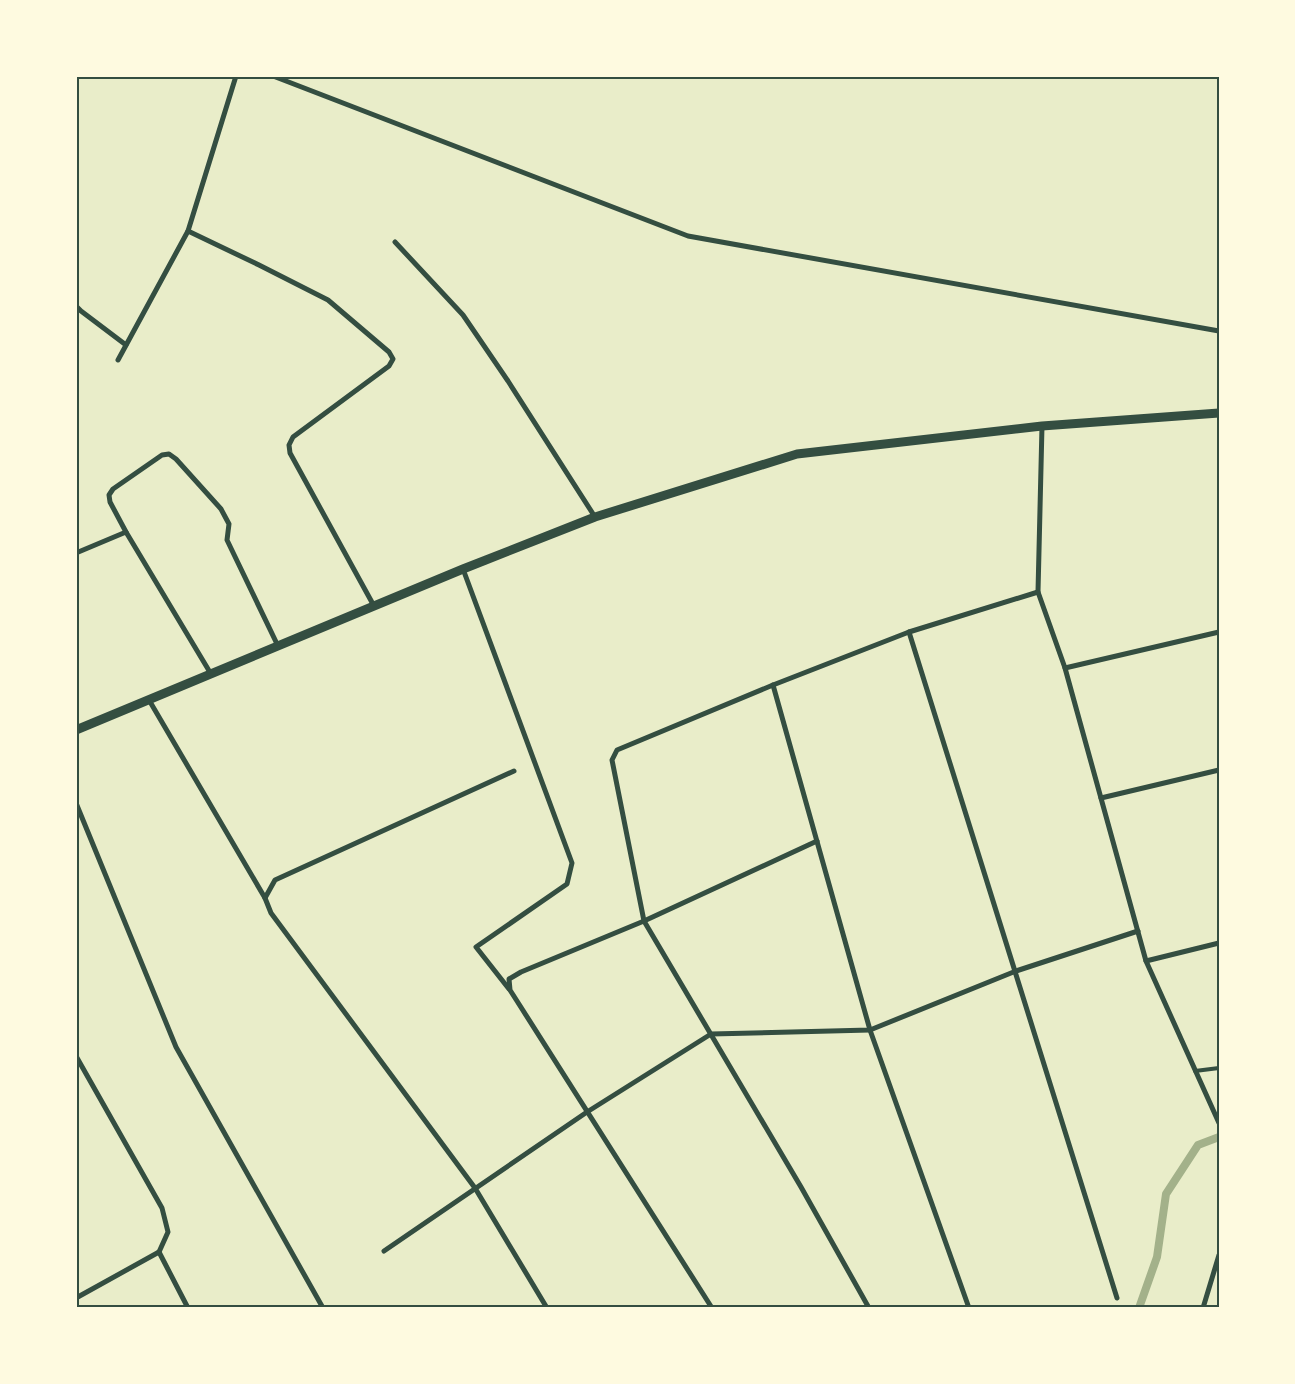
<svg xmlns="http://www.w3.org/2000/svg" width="1295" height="1384" font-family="'Asap Condensed',sans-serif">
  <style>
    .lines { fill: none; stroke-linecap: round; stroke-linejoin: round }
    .stream { stroke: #a3b18a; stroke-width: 8 }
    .service { stroke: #344e41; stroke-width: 4 }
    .minor { stroke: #344e41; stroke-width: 5 }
    .tertiary { stroke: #344e41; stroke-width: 9 }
    .neatline { fill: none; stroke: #344e41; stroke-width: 2 }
  </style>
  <rect width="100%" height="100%" fill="#e9edc9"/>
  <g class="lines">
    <!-- stream -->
    <polyline class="stream" points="1139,1308 1157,1257 1166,1194 1198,1145 1219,1137"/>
    <!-- service -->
    <polyline class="service" points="1195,1071 1219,1068"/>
    <!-- minor -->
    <g class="minor">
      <polyline points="273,76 688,236 1219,331"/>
      <polyline points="188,231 259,265 328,300 389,352 393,359 389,366 293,437 289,445 290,453 374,606"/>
      <polyline points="395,242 463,315 508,381 595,517"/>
      <polyline points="76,306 81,311 126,345"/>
      <polyline points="118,360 188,231 236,76"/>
      <polyline points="1042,426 1038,592 1065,668 1146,961 1219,1123"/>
      <polyline points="76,553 126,532"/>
      <polyline points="463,569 572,863 567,884 476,947 509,989"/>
      <polyline points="909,632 1117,1298"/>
      <polyline points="1065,668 1219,632"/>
      <polyline points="211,674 126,532 110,502 109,495 113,489 162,455 169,454 176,459 221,509 229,524 227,540 278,646"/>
      <polyline points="773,685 870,1030 969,1308"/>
      <polyline points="149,700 265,898 271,913 475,1188 547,1308"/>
      <polyline points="1101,798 1219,770"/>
      <polyline points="76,803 176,1047 323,1308"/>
      <polyline points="265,898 275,880 514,771"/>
      <polyline points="1146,961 1219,943"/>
      <polyline points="76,1056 162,1208 168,1232 159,1252 76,1298"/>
      <polyline points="384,1251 587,1112 711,1034 870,1030 1016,971 1138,931"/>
      <polyline points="159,1252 188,1308"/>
      <polyline points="712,1308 517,1001 510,990 509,979 521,972 644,921 817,841"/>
      <polyline points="869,1308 801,1187 644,921 612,760 617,750 773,685 909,632 1038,592"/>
      <polyline points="1203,1308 1219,1255"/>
    </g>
    <!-- tertiary -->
    <polyline class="tertiary" points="76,730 463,569 595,517 797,454 1042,426 1219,413"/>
  </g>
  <!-- border -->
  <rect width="1295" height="1384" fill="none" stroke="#fefae0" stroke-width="155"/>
  <rect x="78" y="78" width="1140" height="1228" class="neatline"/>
</svg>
